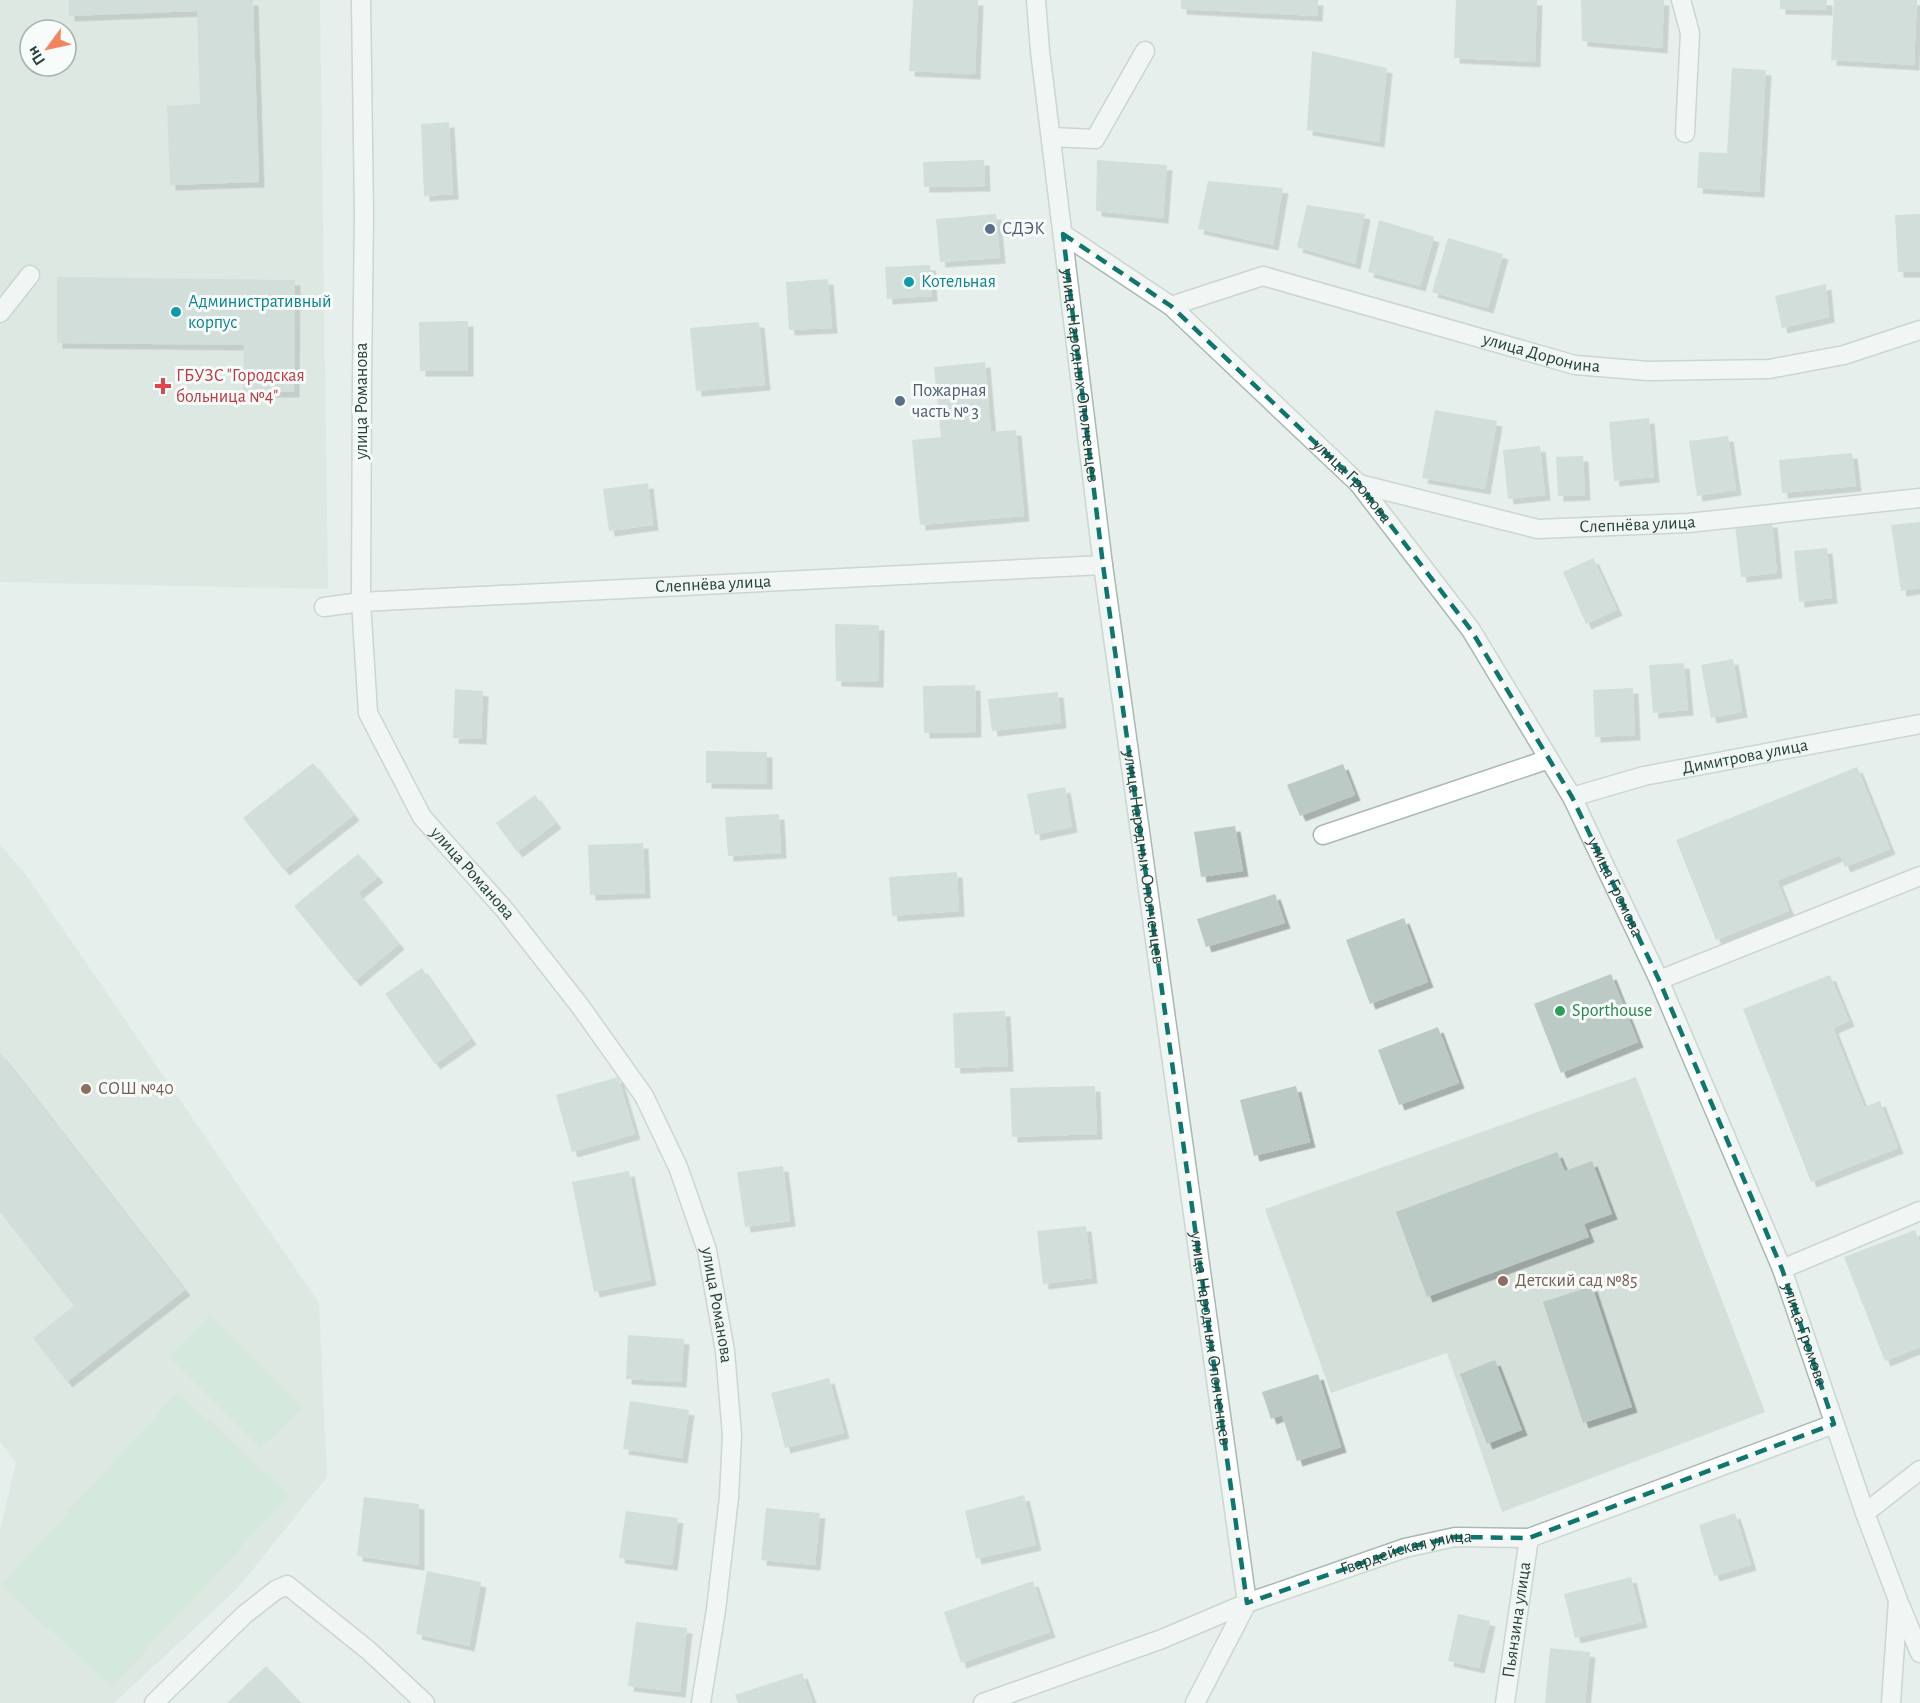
<svg xmlns="http://www.w3.org/2000/svg" width="1920" height="1703" font-family="'Alegreya Sans',sans-serif">
  <style>
    .built { fill: #d4dfda; fill-rule: evenodd }
    .green { fill: #bfe0c8 }
    .building { fill: #bbcac4; filter: url(#shadow) }
    .lines { fill: none; stroke-linecap: round; stroke-linejoin: round }
    .minor-casing { stroke: #a8b8b2; stroke-width: 21 }
    .minor { stroke: #fff; stroke-width: 18 }
    .marked { fill: none; stroke: #0f766e; stroke-width: 4.5; stroke-dasharray: 12 8; stroke-linejoin: round }
    .service-dot { fill: #5c6f8a; stroke: #f7fbf9; stroke-width: 2 }
    .culture-dot { fill: #0f9aa8; stroke: #f7fbf9; stroke-width: 2 }
    .health-dot { fill: #e0444e; stroke: #f7fbf9; stroke-width: 2 }
    .leisure-dot { fill: #2e9e5b; stroke: #f7fbf9; stroke-width: 2 }
    .education-dot { fill: #8d6e63; stroke: #f7fbf9; stroke-width: 2 }
    .labels { text-anchor: middle; dominant-baseline: central; stroke-width: 6; stroke-linejoin: round; paint-order: stroke }
    .service-label { font-size: 18px; fill: #4e5e75; stroke: #f7fbf9; text-anchor: start }
    .culture-label { font-size: 18px; fill: #0d838f; stroke: #f7fbf9; text-anchor: start }
    .street-label { font-size: 18px; fill: #24423a; stroke: #f7fbf9 }
    .health-label { font-size: 18px; fill: #be3a42; stroke: #f7fbf9; text-anchor: start }
    .leisure-label { font-size: 18px; fill: #27864d; stroke: #f7fbf9; text-anchor: start }
    .education-label { font-size: 18px; fill: #785e54; stroke: #f7fbf9; text-anchor: start }
  </style>
  <defs>
    <filter id="shadow"><feDropShadow dx="5.5" dy="5.5" stdDeviation="0" flood-color="#0004"/></filter>
  </defs>
  <rect width="100%" height="100%" fill="#e6efeb"/>
  <!-- built -->
  <g class="built">
    <path d="M0 0H320L328 589 0 582ZM30 30H66V66H30Z"/>
    <polygon points="0,844 26,875 319,1303 327,1477 238,1588 114,1703 0,1703 0,1531 16,1462 0,1442"/>
    <polygon points="1636,1077 1765,1412 1502,1512 1447,1353 1331,1393 1265,1209"/>
  </g>
  <!-- green -->
  <g class="green">
    <polygon points="210,1315 302,1407 260,1448 169,1357"/>
    <polygon points="178,1392 289,1495 112,1687 1,1585"/>
  </g>
  <!-- building -->
  <g class="building">
    <polygon points="69,0 253,0 259,182 170,185 167,106 200,104 197,11 69,16"/>
    <polygon points="913,0 978,0 975,74 909,71"/>
    <polygon points="1181,0 1318,0 1317,16 1181,9"/>
    <polygon points="1456,0 1537,0 1535,62 1454,58"/>
    <polygon points="1581,0 1664,0 1662,48 1582,41"/>
    <polygon points="1780,0 1827,0 1827,10 1780,9"/>
    <polygon points="1834,0 1917,0 1914,65 1831,60"/>
    <polygon points="1312,51 1387,68 1379,142 1307,130"/>
    <polygon points="1732,68 1766,70 1759,192 1697,188 1699,152 1727,153"/>
    <polygon points="449,122 453,194 424,196 421,124"/>
    <polygon points="984,160 985,186 924,187 923,162"/>
    <polygon points="1097,160 1167,165 1163,218 1096,211"/>
    <polygon points="1208,181 1283,188 1273,245 1198,229"/>
    <polygon points="1307,205 1365,214 1355,264 1297,247"/>
    <polygon points="996,214 1000,258 940,262 936,219"/>
    <polygon points="1920,214 1920,272 1898,272 1895,215"/>
    <polygon points="1379,220 1434,237 1420,286 1368,272"/>
    <polygon points="1448,238 1503,254 1488,308 1432,292"/>
    <polygon points="930,265 932,296 887,299 885,267"/>
    <polygon points="57,277 295,280 294,392 243,392 244,345 57,343"/>
    <polygon points="828,279 832,328 789,330 786,282"/>
    <polygon points="1826,284 1829,317 1782,328 1775,296"/>
    <polygon points="468,321 468,371 420,371 419,322"/>
    <polygon points="759,322 765,385 696,391 690,328"/>
    <polygon points="985,362 991,432 1016,430 1024,516 920,525 912,440 941,437 934,367"/>
    <polygon points="1435,410 1497,421 1485,489 1422,478"/>
    <polygon points="1649,418 1654,477 1614,481 1609,422"/>
    <polygon points="1728,436 1736,490 1697,496 1689,441"/>
    <polygon points="1540,446 1545,495 1508,499 1503,450"/>
    <polygon points="1852,453 1856,486 1782,493 1779,460"/>
    <polygon points="1583,456 1585,495 1558,496 1556,457"/>
    <polygon points="648,483 653,525 609,531 603,489"/>
    <polygon points="1772,522 1777,573 1741,577 1735,525"/>
    <polygon points="1920,522 1920,588 1901,591 1891,525"/>
    <polygon points="1827,548 1832,598 1799,602 1794,551"/>
    <polygon points="1593,558 1617,610 1586,624 1563,572"/>
    <polygon points="835,624 879,625 878,682 836,681"/>
    <polygon points="1733,659 1742,712 1711,718 1701,665"/>
    <polygon points="1684,663 1688,710 1653,713 1649,665"/>
    <polygon points="975,685 976,732 924,733 923,686"/>
    <polygon points="1633,688 1635,735 1595,737 1593,690"/>
    <polygon points="455,689 483,691 481,739 453,738"/>
    <polygon points="1058,692 1061,723 992,731 988,699"/>
    <polygon points="706,751 767,752 767,784 706,783"/>
    <polygon points="313,763 354,815 284,870 243,818"/>
    <polygon points="1343,764 1355,795 1300,816 1287,785"/>
    <polygon points="1857,767 1890,849 1845,867 1840,855 1777,881 1789,911 1716,940 1676,840"/>
    <polygon points="1065,787 1072,827 1035,835 1027,794"/>
    <polygon points="535,795 556,823 517,852 496,823"/>
    <polygon points="779,814 781,853 728,856 725,817"/>
    <polygon points="1235,826 1243,871 1201,877 1194,832"/>
    <polygon points="643,843 645,893 590,895 588,845"/>
    <polygon points="358,854 378,877 358,893 399,944 355,981 294,906"/>
    <polygon points="957,872 959,911 892,916 889,877"/>
    <polygon points="1275,894 1285,923 1206,947 1197,919"/>
    <polygon points="1404,918 1428,982 1370,1004 1346,940"/>
    <polygon points="422,968 471,1039 435,1064 385,994"/>
    <polygon points="1611,974 1638,1042 1561,1073 1534,1004"/>
    <polygon points="1830,975 1849,1021 1833,1028 1864,1107 1880,1101 1898,1148 1811,1182 1743,1009"/>
    <polygon points="1005,1011 1008,1066 955,1068 953,1013"/>
    <polygon points="1438,1027 1459,1083 1399,1105 1378,1050"/>
    <polygon points="0,1053 185,1290 67,1382 33,1338 74,1306 0,1212"/>
    <polygon points="618,1077 635,1134 572,1152 556,1095"/>
    <polygon points="1095,1086 1097,1134 1012,1137 1010,1088"/>
    <polygon points="1296,1086 1310,1142 1254,1156 1240,1100"/>
    <polygon points="1557,1152 1565,1171 1592,1161 1612,1214 1584,1224 1589,1237 1427,1297 1396,1212"/>
    <polygon points="783,1166 790,1221 745,1227 737,1172"/>
    <polygon points="629,1171 651,1280 594,1292 572,1182"/>
    <polygon points="1086,1226 1092,1278 1043,1284 1037,1231"/>
    <polygon points="1915,1230 1920,1243 1920,1347 1885,1361 1844,1257"/>
    <polygon points="1592,1286 1632,1407 1583,1423 1543,1302"/>
    <polygon points="628,1335 684,1339 681,1382 626,1379"/>
    <polygon points="1495,1360 1522,1430 1487,1444 1460,1374"/>
    <polygon points="1318,1374 1341,1447 1297,1461 1282,1415 1271,1419 1262,1392"/>
    <polygon points="829,1378 844,1433 785,1448 771,1393"/>
    <polygon points="630,1401 689,1410 682,1458 623,1449"/>
    <polygon points="1024,1495 1036,1545 976,1559 965,1511"/>
    <polygon points="364,1497 419,1504 419,1565 357,1556"/>
    <polygon points="766,1508 820,1513 815,1565 761,1560"/>
    <polygon points="626,1511 678,1518 672,1565 619,1558"/>
    <polygon points="1735,1513 1751,1565 1714,1576 1699,1525"/>
    <polygon points="427,1571 481,1582 469,1646 416,1634"/>
    <polygon points="1631,1577 1642,1622 1575,1638 1564,1594"/>
    <polygon points="1033,1581 1050,1632 961,1663 944,1612"/>
    <polygon points="1458,1614 1490,1621 1479,1668 1448,1661"/>
    <polygon points="636,1622 687,1628 680,1692 628,1686"/>
    <polygon points="1550,1648 1590,1652 1585,1703 1545,1703"/>
    <polygon points="266,1666 299,1701 296,1703 227,1703"/>
    <polygon points="802,1673 813,1703 738,1703 735,1695"/>
  </g>
  <g class="lines">
    <!-- minor casing -->
    <g class="minor-casing">
      <g id="minor">
        <path id="s1" d="M361 0 364 214 362 381 361 602 368 713 422 817 504 909 580 1006 644 1096 678 1167 707 1250 725 1351 732 1435 729 1497 716 1610 701 1703"/>
        <path id="s2" d="M1036 0 1040 51 1103 565 1247 1603 1195 1703"/>
        <polyline points="1681,0 1690,33 1685,133"/>
        <polyline points="1051,137 1095,139 1145,51"/>
        <path id="s3" d="M1063 234 1171 306 1359 484 1471 630 1572 797 1659 980 1782 1269 1865 1513 1898 1600 1891 1703"/>
        <path id="s4" d="M1171 306 1263 276 1575 365 1648 371 1769 369 1844 355 1920 330"/>
        <polyline points="0,313 30,275"/>
        <path id="s5" d="M1359 484 1538 529 1688 523 1920 498"/>
        <path id="s6" d="M324 607 361 602 1103 565"/>
        <path id="s7" d="M1572 797 1644 776 1920 724"/>
        <polyline points="1323,835 1549,759"/>
        <polyline points="1659,980 1920,876"/>
        <polyline points="1782,1269 1920,1211"/>
        <polyline points="1865,1513 1920,1470"/>
        <polyline points="1900,1605 1920,1653"/>
        <polyline points="154,1703 244,1615 276,1590 287,1585 368,1650 425,1703"/>
        <path id="s8" d="M983 1703 1162 1639 1247 1603 1405 1548 1455 1537 1529 1538 1834 1424"/>
        <path id="s9" d="M1505 1703 1529 1538"/>
      </g>
    </g>
    <!-- minor -->
    <use href="#minor" class="minor"/>
  </g>
  <!-- marked area -->
  <path d="M0 0H1920V1703H0ZM1063 234 1171 306 1359 484 1471 630 1572 797 1659 980 1782 1269 1834 1424 1529 1538 1455 1537 1405 1548 1247 1603 1103 565Z" fill="#e6efeb" fill-opacity=".55" fill-rule="evenodd"/>
  <path class="marked" d="M1063 234 1171 306 1359 484 1471 630 1572 797 1659 980 1782 1269 1834 1424 1529 1538 1455 1537 1405 1548 1247 1603 1103 565Z"/>
  <!-- markers -->
  <g class="service-dot">
    <circle cx="990" cy="229" r="6"/>
    <circle cx="900" cy="401" r="6"/>
  </g>
  <g class="culture-dot">
    <circle cx="909" cy="282" r="6"/>
    <circle cx="176" cy="312" r="6"/>
  </g>
  <path class="health-dot" d="M160 377h6v6h6v6h-6v6h-6v-6h-6v-6h6z"/>
  <circle class="leisure-dot" cx="1560" cy="1011" r="6"/>
  <g class="education-dot">
    <circle cx="86" cy="1089" r="6"/>
    <circle cx="1503" cy="1281" r="6"/>
  </g>
  <g class="labels">
    <!-- service labels -->
    <g class="service-label">
      <text x="1002" y="229">СДЭК</text>
      <text x="912" y="391">Пожарная<tspan x="912" dy="21">часть № 3</tspan></text>
    </g>
    <!-- culture labels -->
    <g class="culture-label">
      <text x="921" y="282">Котельная</text>
      <text x="188" y="302">Административный<tspan x="188" dy="21">корпус</tspan></text>
    </g>
    <!-- street labels -->
    <g class="street-label">
      <text stroke="none"><textPath href="#s4" startOffset="386">улица Доронина</textPath></text>
      <text stroke="none"><textPath href="#s2" startOffset="378">улица Народных Ополченцев</textPath></text>
      <text transform="translate(362 401) rotate(-90)">улица Романова</text>
      <text stroke="none"><textPath href="#s3" startOffset="382">улица Громова</textPath></text>
      <text stroke="none"><textPath href="#s5" startOffset="284">Слепнёва улица</textPath></text>
      <text stroke="none"><textPath href="#s6" startOffset="390">Слепнёва улица</textPath></text>
      <text stroke="none"><textPath href="#s7" startOffset="178">Димитрова улица</textPath></text>
      <text stroke="none"><textPath href="#s2" startOffset="864">улица Народных Ополченцев</textPath></text>
      <text stroke="none"><textPath href="#s1" startOffset="906">улица Романова</textPath></text>
      <text stroke="none"><textPath href="#s3" startOffset="868">улица Громова</textPath></text>
      <text stroke="none"><textPath href="#s1" startOffset="1410">улица Романова</textPath></text>
      <text stroke="none"><textPath href="#s3" startOffset="1354">улица Громова</textPath></text>
      <text stroke="none"><textPath href="#s2" startOffset="1350">улица Народных Ополченцев</textPath></text>
      <text stroke="none"><textPath href="#s8" startOffset="450">Гвардейская улица</textPath></text>
      <text stroke="none"><textPath href="#s9" startOffset="84">Пьянзина улица</textPath></text>
    </g>
    <!-- health labels -->
    <g class="health-label">
      <text x="176" y="376">ГБУЗС "Городская<tspan x="176" dy="21">больница №4"</tspan></text>
    </g>
    <!-- leisure labels -->
    <g class="leisure-label">
      <text x="1572" y="1011">Sporthouse</text>
    </g>
    <!-- education labels -->
    <g class="education-label">
      <text x="98" y="1089">СОШ №40</text>
      <text x="1515" y="1281">Детский сад №85</text>
    </g>
  </g>
  <!-- north arrow -->
  <g transform="translate(48 48) rotate(237)"><circle r="28" fill="#f7fbf9" stroke="#a3b1ad" stroke-width="1.5"/>
  <path d="M0-4.5L10 22L0 15L-10 22Z" fill="#f4845f"/>
  <text y="-9" font-size="16" font-weight="bold" text-anchor="middle" fill="#24423a">Пн</text>
  </g>
</svg>
